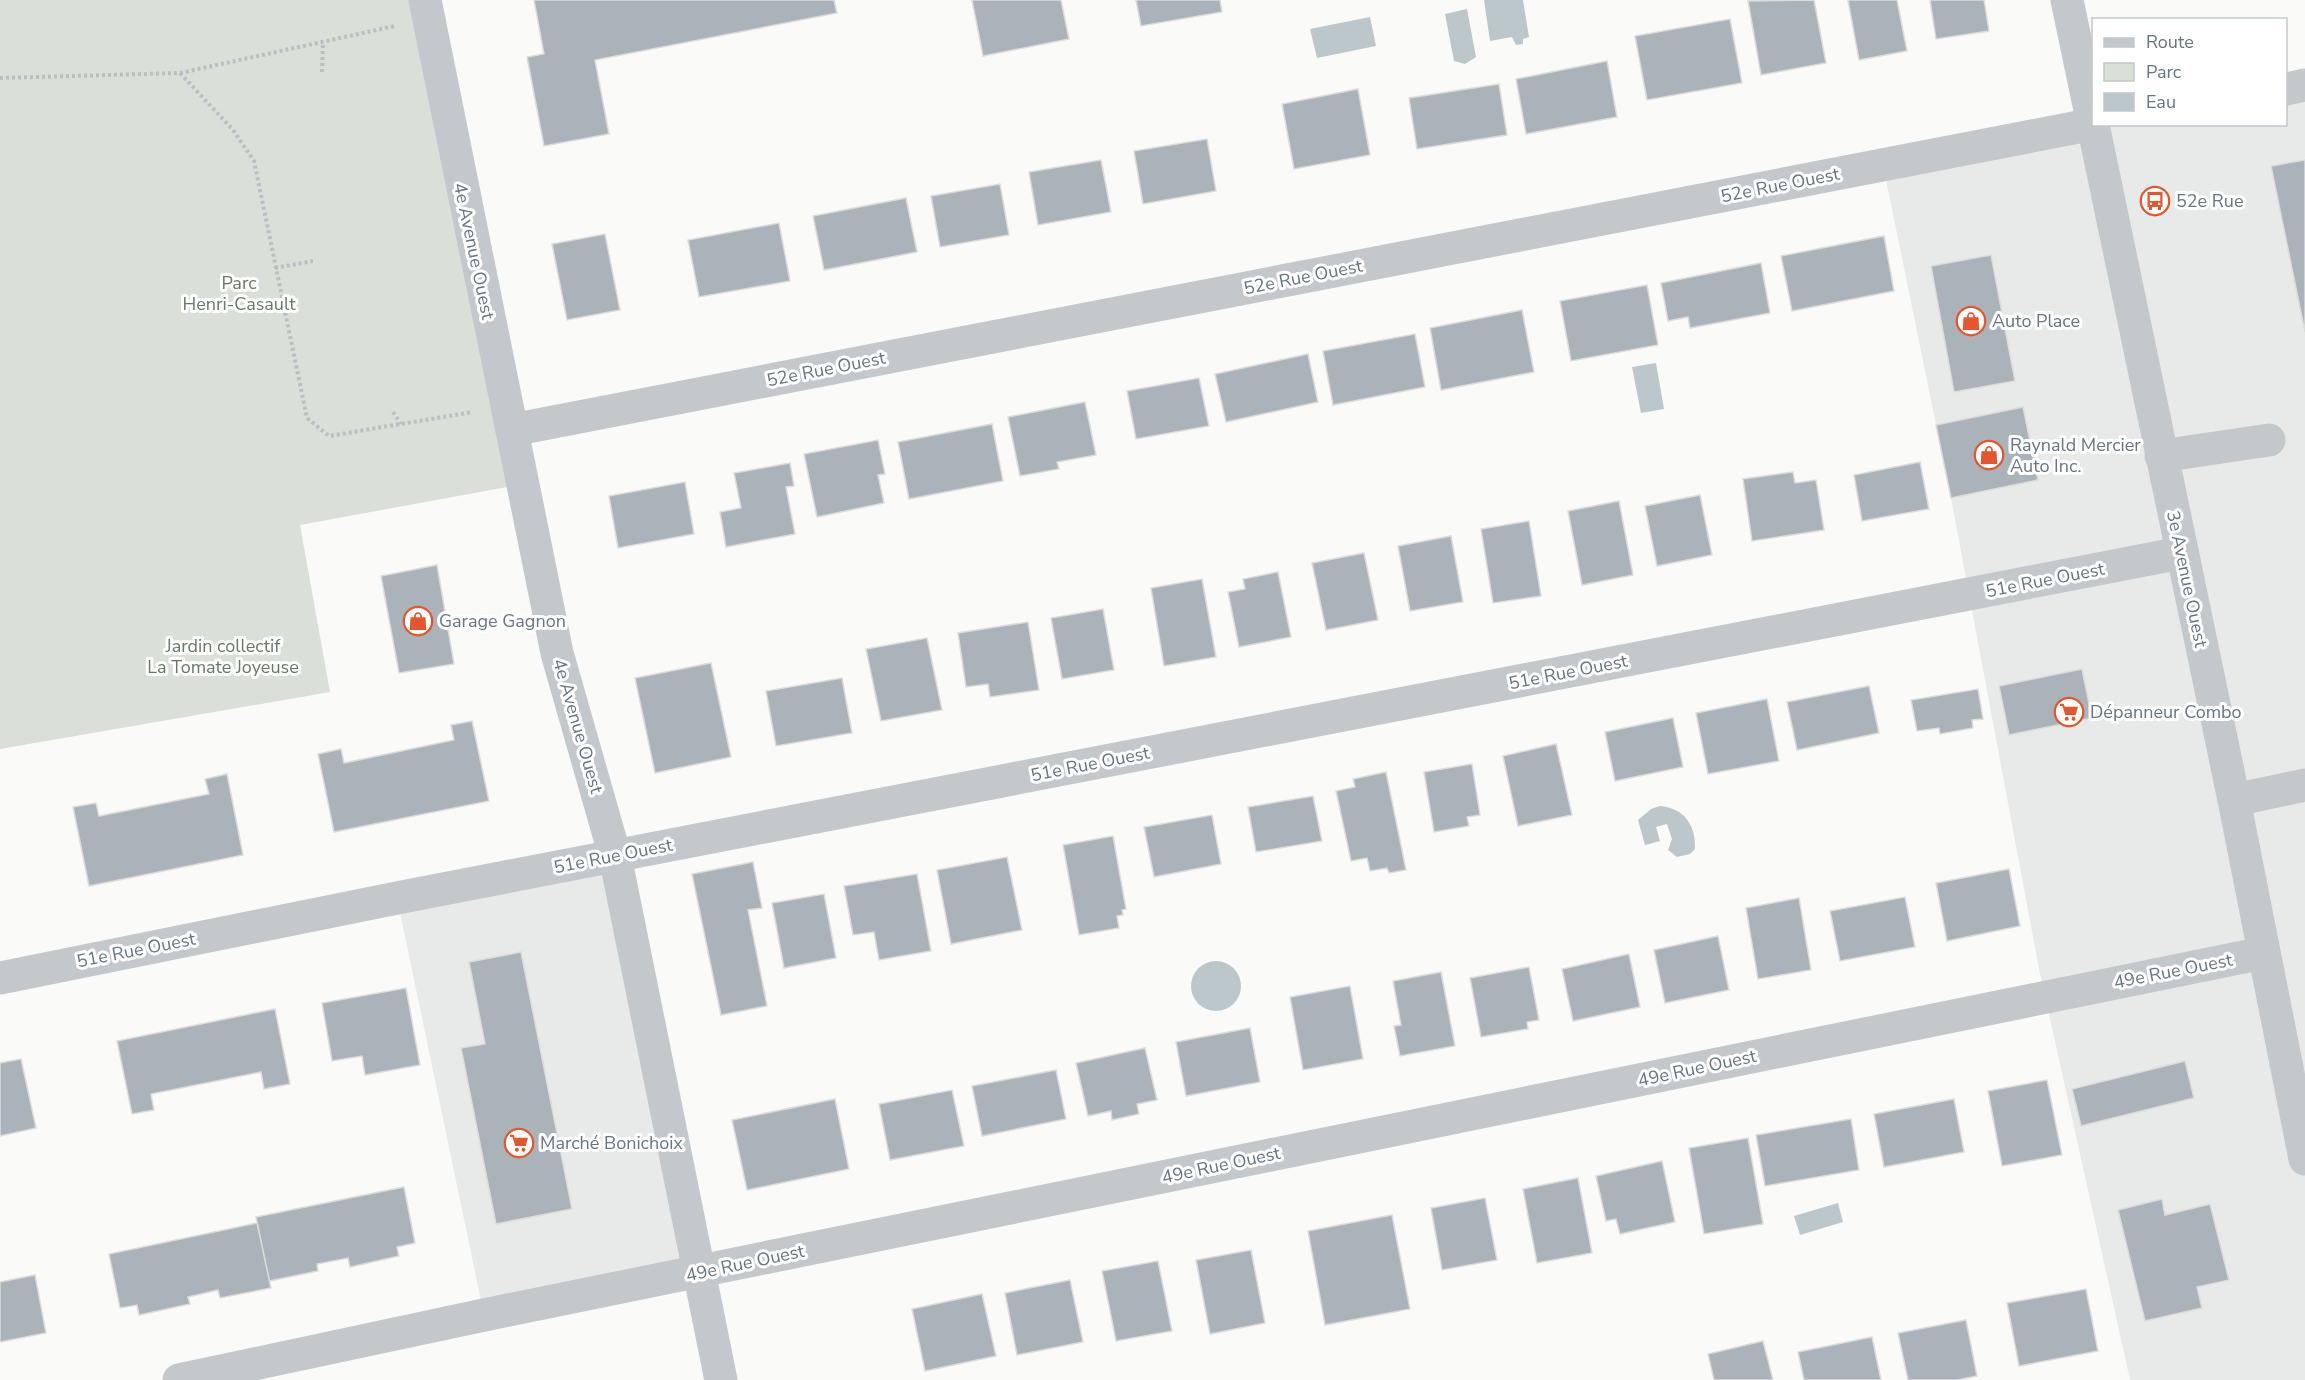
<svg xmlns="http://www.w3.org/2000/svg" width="2305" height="1380" font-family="'Nunito Sans',sans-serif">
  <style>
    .built { fill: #e8e9e9 }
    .green { fill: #dadfd7 }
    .water { fill: #bbc7cb }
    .building { fill: #aab3b9; stroke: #dcdcda; stroke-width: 1.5 }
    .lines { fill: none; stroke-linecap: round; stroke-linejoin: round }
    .path { stroke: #bbbfc2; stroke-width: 4; stroke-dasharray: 3 3; stroke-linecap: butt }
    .minor { stroke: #c3c8cc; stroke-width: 33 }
    .labels { text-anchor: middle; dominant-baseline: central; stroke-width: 6; stroke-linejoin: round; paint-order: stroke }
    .street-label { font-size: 18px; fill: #657683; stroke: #fff }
    .poi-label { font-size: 18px; fill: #657683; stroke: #fff; text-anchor: start }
    .park-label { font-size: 18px; fill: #687a64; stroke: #fff }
  </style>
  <rect width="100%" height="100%" fill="#fafaf8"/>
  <!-- built -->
  <g class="built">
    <polygon points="2305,85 2305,1380 2130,1380 2039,969 1951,498 1883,165 2094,124 2286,124 2286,89"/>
    <polygon points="615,856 697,1273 484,1315 397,898"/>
  </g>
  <!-- green -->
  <polygon class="green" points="0,0 425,0 523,484 300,525 330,692 0,749"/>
  <!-- water -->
  <g class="water">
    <polygon points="1484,0 1523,0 1529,37 1523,39 1523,44 1516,45 1512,37 1490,41"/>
    <polygon points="1467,9 1476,57 1465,64 1454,61 1445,14"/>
    <polygon points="1370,17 1376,46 1317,58 1310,29"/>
    <polygon points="1656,363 1664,409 1641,413 1632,367"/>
    <path d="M1660 806C1684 808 1696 825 1695 849L1690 854 1677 857 1668 850 1672 839 1667 824 1656 827 1660 841 1645 845 1638 820 1651 809Z"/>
    <circle cx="1216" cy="986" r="25"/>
    <polygon points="1838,1203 1843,1222 1800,1235 1794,1216"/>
  </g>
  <!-- building -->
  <g class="building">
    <polygon points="534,0 834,0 837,13 595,60 609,134 544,146 527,57 544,54"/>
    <polygon points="972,0 1061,0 1069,39 983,56"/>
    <polygon points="1136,0 1220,0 1222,12 1141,26"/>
    <polygon points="1814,0 1826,63 1761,75 1748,1"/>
    <polygon points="1848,0 1897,0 1907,51 1859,60"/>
    <polygon points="1930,0 1984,0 1989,31 1936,39"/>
    <polygon points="1730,19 1742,83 1647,100 1635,36"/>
    <polygon points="1607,61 1617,117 1526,134 1516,79"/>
    <polygon points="1499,84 1507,135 1417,149 1409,98"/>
    <polygon points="1358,89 1370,155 1294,169 1282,104"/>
    <polygon points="1207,139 1216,191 1143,204 1134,151"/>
    <polygon points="1101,160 1111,212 1038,225 1029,172"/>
    <polygon points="2305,160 2305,332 2271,166"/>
    <polygon points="1000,184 1009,235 940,247 931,196"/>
    <polygon points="906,198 917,252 824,270 813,216"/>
    <polygon points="779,223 790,281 699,297 688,240"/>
    <polygon points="605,234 620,310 567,320 552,244"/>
    <polygon points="1884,236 1894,291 1792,311 1781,256"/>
    <polygon points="1991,255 2015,381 1954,392 1931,266"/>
    <polygon points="1761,263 1770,313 1690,328 1688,317 1668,321 1661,283"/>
    <polygon points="1647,285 1658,345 1571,361 1560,301"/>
    <polygon points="1522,310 1534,372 1441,390 1430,328"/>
    <polygon points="1415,334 1425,387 1333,405 1323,351"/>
    <polygon points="1308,354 1318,402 1226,422 1215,374"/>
    <polygon points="1199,378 1209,426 1136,439 1127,391"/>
    <polygon points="1085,402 1096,455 1057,462 1059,469 1020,476 1008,417"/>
    <polygon points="2023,407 2038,480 1951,498 1936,425"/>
    <polygon points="992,424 1003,481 909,499 898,442"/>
    <polygon points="878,440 885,474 878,475 884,503 817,517 804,454"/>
    <polygon points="1920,462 1929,509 1862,521 1854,475"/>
    <polygon points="790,463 794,486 786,487 795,534 726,547 720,512 741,508 734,473"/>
    <polygon points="1793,472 1795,483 1816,480 1824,530 1752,541 1743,479"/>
    <polygon points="685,482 694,534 618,548 609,496"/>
    <polygon points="1700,495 1712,555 1657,566 1645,506"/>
    <polygon points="1619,501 1633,575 1582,585 1568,511"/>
    <polygon points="1529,521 1541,596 1493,603 1481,529"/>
    <polygon points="1451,536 1463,602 1410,611 1398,546"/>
    <polygon points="1364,553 1378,620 1326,630 1312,563"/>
    <polygon points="437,565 454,664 399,673 381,576"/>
    <polygon points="1278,572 1291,637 1239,647 1228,592 1245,589 1243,579"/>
    <polygon points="1202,579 1216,657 1164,666 1151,588"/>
    <polygon points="1103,609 1114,670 1062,679 1051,618"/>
    <polygon points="1028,622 1039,690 990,697 988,684 966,687 958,633"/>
    <polygon points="927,638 942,710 881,721 866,649"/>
    <polygon points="711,663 731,757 655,773 635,678"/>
    <polygon points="2082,669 2092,718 2009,735 1999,686"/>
    <polygon points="842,678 852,733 776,746 766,691"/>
    <polygon points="1869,686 1879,733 1797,750 1787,702"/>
    <polygon points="1978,689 1983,719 1972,720 1973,728 1940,734 1939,728 1917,731 1911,700"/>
    <polygon points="1767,699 1779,761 1708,774 1696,713"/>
    <polygon points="1673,718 1683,767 1615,781 1605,732"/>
    <polygon points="472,721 489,801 334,832 318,754 341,749 344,763 454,740 451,725"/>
    <polygon points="1556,744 1572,815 1518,826 1503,756"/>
    <polygon points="1472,764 1480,815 1467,817 1469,826 1434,832 1424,772"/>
    <polygon points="1386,772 1406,870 1389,873 1387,868 1370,871 1367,858 1351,861 1336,791 1355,787 1353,779"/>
    <polygon points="227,774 243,855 89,886 73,807 96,803 99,816 209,794 205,779"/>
    <polygon points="1313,796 1322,841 1256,852 1248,807"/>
    <polygon points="1212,815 1221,864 1154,877 1144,827"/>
    <polygon points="1113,836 1126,909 1122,910 1123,915 1117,916 1119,928 1079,935 1063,845"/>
    <polygon points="1007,857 1022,930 951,944 937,870"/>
    <polygon points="753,862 762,908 748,910 767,1006 721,1015 692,874"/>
    <polygon points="2009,869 2020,926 1947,941 1936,883"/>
    <polygon points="917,874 931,951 879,960 874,932 853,935 844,886"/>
    <polygon points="824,894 836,958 784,968 772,903"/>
    <polygon points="1905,897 1915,947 1840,961 1830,911"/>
    <polygon points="1799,898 1811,970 1758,979 1746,908"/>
    <polygon points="1718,936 1729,990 1665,1003 1654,950"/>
    <polygon points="521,952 572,1209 496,1224 461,1048 485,1044 469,962"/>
    <polygon points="1629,954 1640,1007 1573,1021 1562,969"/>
    <polygon points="1529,967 1539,1020 1527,1022 1528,1029 1481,1037 1470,978"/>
    <polygon points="1441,972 1455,1046 1400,1056 1394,1026 1401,1025 1393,981"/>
    <polygon points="1350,986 1363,1059 1303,1070 1290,997"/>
    <polygon points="406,988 420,1065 365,1075 362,1056 332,1061 322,1003"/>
    <polygon points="275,1009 290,1084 264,1089 261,1072 151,1094 154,1110 132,1114 117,1041"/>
    <polygon points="1250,1028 1260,1082 1186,1096 1176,1042"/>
    <polygon points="1145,1048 1157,1100 1137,1104 1139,1114 1112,1120 1111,1111 1088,1116 1076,1063"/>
    <polygon points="21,1059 36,1128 0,1136 0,1063"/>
    <polygon points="2185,1061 2194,1098 2081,1126 2072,1089"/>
    <polygon points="1056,1070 1066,1119 982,1136 972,1086"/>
    <polygon points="2047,1080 2062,1155 2002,1166 1988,1091"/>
    <polygon points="952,1090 964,1146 890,1160 879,1104"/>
    <polygon points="835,1099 849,1169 747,1190 732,1120"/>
    <polygon points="1954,1099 1964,1152 1884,1167 1874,1114"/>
    <polygon points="1851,1119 1859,1170 1765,1186 1756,1135"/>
    <polygon points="1748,1138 1763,1224 1704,1234 1689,1148"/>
    <polygon points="1662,1161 1675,1222 1620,1234 1616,1219 1606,1221 1596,1176"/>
    <polygon points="1578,1178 1592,1253 1537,1263 1523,1189"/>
    <polygon points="404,1187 415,1243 397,1247 399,1256 350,1267 348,1258 317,1264 318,1271 269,1281 256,1217"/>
    <polygon points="1485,1198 1497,1260 1442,1270 1431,1208"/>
    <polygon points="2162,1199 2165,1215 2210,1204 2229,1280 2197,1287 2202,1308 2145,1321 2118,1210"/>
    <polygon points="1392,1215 1410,1309 1325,1325 1308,1231"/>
    <polygon points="257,1223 271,1288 220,1298 218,1290 188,1297 190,1304 139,1315 137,1305 120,1308 109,1254"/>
    <polygon points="1251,1250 1265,1323 1210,1334 1196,1260"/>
    <polygon points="1158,1261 1172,1331 1116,1341 1102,1271"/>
    <polygon points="35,1275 46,1333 0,1342 0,1282"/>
    <polygon points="1070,1280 1083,1342 1017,1355 1005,1293"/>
    <polygon points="2086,1289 2098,1351 2019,1366 2007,1303"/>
    <polygon points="982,1294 996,1356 925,1371 912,1309"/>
    <polygon points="1966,1320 1977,1376 1957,1380 1908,1380 1898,1333"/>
    <polygon points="1872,1337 1881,1380 1804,1380 1798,1352"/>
    <polygon points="1763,1341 1773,1380 1714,1380 1708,1354"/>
  </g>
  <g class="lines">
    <!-- path -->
    <g class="path">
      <polyline points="322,72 323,42"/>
      <polyline points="180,73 233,130 254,161 307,418 329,436 473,412"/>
      <polyline points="0,78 180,73 395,26"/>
      <polyline points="275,268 313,261"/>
      <polyline points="393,412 401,424"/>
    </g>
    <!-- minor -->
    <g class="minor">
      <polyline points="425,0 557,653 615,856 721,1380"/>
      <polyline points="2067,0 2234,800 2305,1159"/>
      <polyline points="2286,89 2305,85"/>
      <polyline points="512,430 2094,124"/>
      <polyline points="2161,456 2269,440"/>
      <polyline points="2234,800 2305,785"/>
      <polyline points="0,978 397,898 2181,553"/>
      <polyline points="179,1380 484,1315 2263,953"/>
    </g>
  </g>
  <!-- icons -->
  <defs>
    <g id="bus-ring" transform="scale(1.5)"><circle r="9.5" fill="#fff" stroke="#e4572e" stroke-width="1.5"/><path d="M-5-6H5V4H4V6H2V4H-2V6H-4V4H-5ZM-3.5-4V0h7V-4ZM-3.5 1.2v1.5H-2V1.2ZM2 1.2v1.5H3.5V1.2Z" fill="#e4572e"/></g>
    <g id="shop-ring" transform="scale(1.5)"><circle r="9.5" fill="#fff" stroke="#e4572e" stroke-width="1.5"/><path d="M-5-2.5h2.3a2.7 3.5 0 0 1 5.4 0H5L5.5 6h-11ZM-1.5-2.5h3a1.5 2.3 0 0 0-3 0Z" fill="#e4572e"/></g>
    <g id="supermarket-ring" transform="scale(1.5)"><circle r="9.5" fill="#fff" stroke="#e4572e" stroke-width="1.5"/><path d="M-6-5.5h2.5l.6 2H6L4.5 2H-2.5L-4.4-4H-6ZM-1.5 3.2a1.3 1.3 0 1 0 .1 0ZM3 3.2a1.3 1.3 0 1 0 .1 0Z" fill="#e4572e"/></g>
  </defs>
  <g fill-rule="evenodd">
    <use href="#bus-ring" x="2155" y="201"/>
    <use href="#shop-ring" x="1971" y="321"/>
    <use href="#shop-ring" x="1989" y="455"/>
    <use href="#shop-ring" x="418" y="621"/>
    <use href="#supermarket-ring" x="2069" y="712"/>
    <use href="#supermarket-ring" x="519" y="1143"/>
  </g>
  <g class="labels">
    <!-- street labels -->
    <g class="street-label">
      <text transform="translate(1780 185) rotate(-11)">52e Rue Ouest</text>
      <text transform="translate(474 251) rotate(78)">4e Avenue Ouest</text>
      <text transform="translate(1303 277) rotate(-11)">52e Rue Ouest</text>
      <text transform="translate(826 369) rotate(-11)">52e Rue Ouest</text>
      <text transform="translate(2187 579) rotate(78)">3e Avenue Ouest</text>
      <text transform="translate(2045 580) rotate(-11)">51e Rue Ouest</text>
      <text transform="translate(1568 672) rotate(-11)">51e Rue Ouest</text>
      <text transform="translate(578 726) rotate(74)">4e Avenue Ouest</text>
      <text transform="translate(1090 764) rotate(-11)">51e Rue Ouest</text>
      <text transform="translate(613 856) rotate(-11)">51e Rue Ouest</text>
      <text transform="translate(136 950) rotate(-11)">51e Rue Ouest</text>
      <text transform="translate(2173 971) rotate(-11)">49e Rue Ouest</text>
      <text transform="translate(1697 1068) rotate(-12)">49e Rue Ouest</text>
      <text transform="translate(1221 1165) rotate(-12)">49e Rue Ouest</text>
      <text transform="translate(745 1263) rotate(-12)">49e Rue Ouest</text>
    </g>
    <!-- poi labels -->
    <g class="poi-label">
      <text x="2176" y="201">52e Rue</text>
      <text x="1992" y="321">Auto Place</text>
      <text x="2010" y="445">Raynald Mercier<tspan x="2010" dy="21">Auto Inc.</tspan></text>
      <text x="439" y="621">Garage Gagnon</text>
      <text x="2090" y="712">Dépanneur Combo</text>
      <text x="540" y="1143">Marché Bonichoix</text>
    </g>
    <!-- park labels -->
    <g class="park-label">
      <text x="239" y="283">Parc<tspan x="239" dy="21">Henri-Casault</tspan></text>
      <text x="223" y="646">Jardin collectif<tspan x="223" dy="21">La Tomate Joyeuse</tspan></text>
    </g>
  </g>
  <!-- legend -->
  <rect x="2092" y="18" width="195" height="108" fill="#ffffff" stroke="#c1c8cd" stroke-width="1.5"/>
  <rect x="2104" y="38" width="30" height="9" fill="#c3c8cc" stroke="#c1c8cd" stroke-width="1.5"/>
  <text x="2146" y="48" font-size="18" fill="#657683">Route</text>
  <rect x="2104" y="63" width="30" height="18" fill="#dadfd7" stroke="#c1c8cd" stroke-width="1.5"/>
  <text x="2146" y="78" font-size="18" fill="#657683">Parc</text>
  <rect x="2104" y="93" width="30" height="18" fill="#bbc7cb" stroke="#c1c8cd" stroke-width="1.5"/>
  <text x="2146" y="108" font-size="18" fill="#657683">Eau</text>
</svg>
